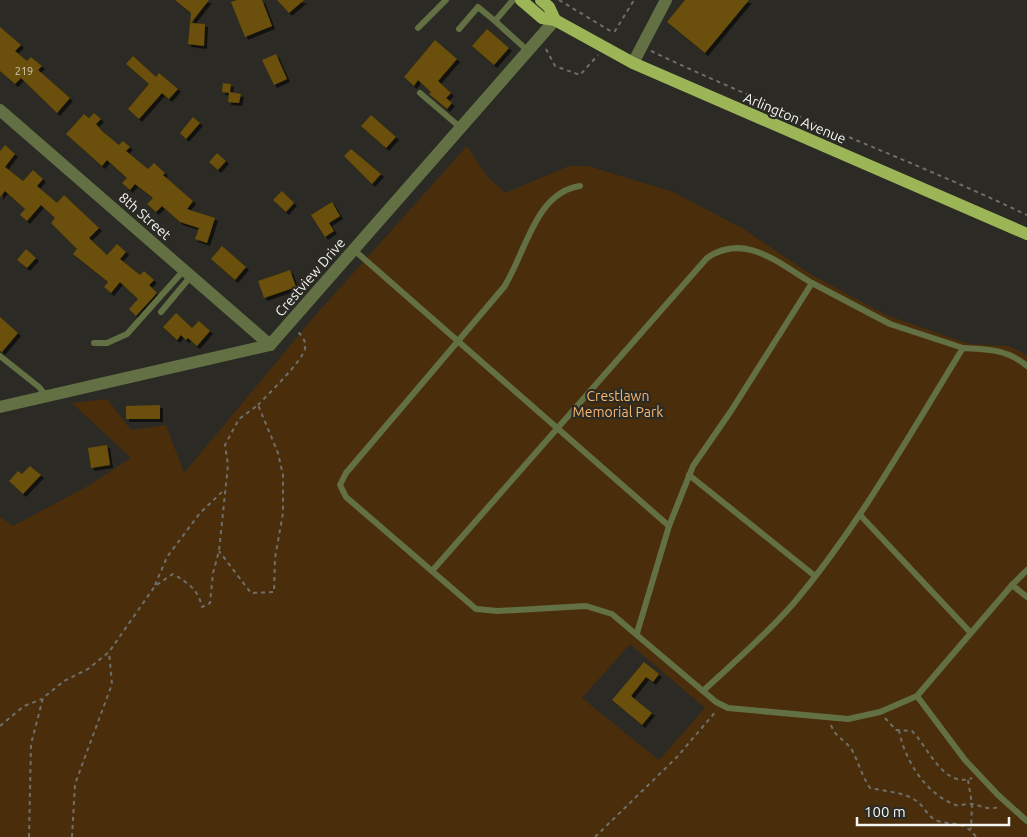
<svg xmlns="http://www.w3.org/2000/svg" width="1027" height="837" font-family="Ubuntu,sans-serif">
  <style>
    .green { fill: #4a2e0c; fill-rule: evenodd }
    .building { fill: #6a4f07; filter: url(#shadow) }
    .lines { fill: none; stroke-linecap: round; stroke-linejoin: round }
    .path { stroke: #6f6f6a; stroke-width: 2; stroke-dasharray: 4 4; stroke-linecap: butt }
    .service { stroke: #637044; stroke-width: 6 }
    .minor { stroke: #637044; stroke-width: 12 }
    .primary { stroke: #9cb556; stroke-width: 12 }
    .labels { text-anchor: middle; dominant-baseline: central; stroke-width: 4.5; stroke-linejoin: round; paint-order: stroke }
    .number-label { font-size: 11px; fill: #d2cbb6 }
    .street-label { font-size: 14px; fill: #f4f4f0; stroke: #2b2a25 }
    .park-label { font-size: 14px; fill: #f8b66e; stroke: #2b2a25 }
  </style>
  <defs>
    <filter id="shadow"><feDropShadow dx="3" dy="3" stdDeviation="0" flood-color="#0009"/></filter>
  </defs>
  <rect width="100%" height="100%" fill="#2b2a25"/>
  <!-- green -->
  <path class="green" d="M467 146 487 176 505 193 569 166H588L673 192 742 228 812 275 886 315 969 344 1008 346 1027 355V837H0V517L13 526 88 486 131 458 72 403 107 399 131 430 166 425 184 473 313 318ZM630 644 705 708 659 760 582 698Z"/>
  <!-- building -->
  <g class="building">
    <polygon points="175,0 209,0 191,23 205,24 204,46 188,44 191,13"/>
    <polygon points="237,0 262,0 272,26 245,37 231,2"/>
    <polygon points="277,0 304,0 289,13"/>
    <polygon points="685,0 749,0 705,53 667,22"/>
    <polygon points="0,27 21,45 15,51 27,61 31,57 42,66 38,70 70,98 57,113 21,78 15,84 0,71"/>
    <polygon points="487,29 509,48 494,65 472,46"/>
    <polygon points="435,40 457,59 438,81 451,93 446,98 452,103 447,109 429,94 431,92 418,80 414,86 404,77"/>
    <polygon points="276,54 287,79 274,85 262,60"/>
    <polygon points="133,56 156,77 159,73 178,89 169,99 162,93 139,119 128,109 149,84 126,64"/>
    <polygon points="223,83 231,84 230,92 241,94 239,103 228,102 229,93 222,92"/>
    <polygon points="94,113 101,119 96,124 102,131 119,145 123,141 130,147 126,151 148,169 154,163 165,173 163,175 193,201 187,209 215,218 207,243 195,239 199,228 180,222 162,206 156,212 147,204 153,198 135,184 130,190 122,183 127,178 107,160 102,166 66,134 84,114 89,118"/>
    <polygon points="371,115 396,137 386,148 361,126"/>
    <polygon points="193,117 200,123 186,139 180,133"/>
    <polygon points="5,145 15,154 5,167 23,181 33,170 43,179 37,186 57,203 64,195 99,228 89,238 107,255 117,244 126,252 120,259 140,275 144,271 154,280 149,285 157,293 136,316 129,309 138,299 120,282 111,293 104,287 108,282 73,254 77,249 51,223 55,218 41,205 27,221 20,215 25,209 5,191 0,197 0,151"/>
    <polygon points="351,149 381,174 372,184 344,156"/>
    <polygon points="217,153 226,161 218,170 209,162"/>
    <polygon points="282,191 294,203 286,212 273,200"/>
    <polygon points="332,202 340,216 329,223 334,231 325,237 311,215"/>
    <polygon points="222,246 246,267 235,280 211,259"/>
    <polygon points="26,249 36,258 27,268 17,260"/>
    <polygon points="290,270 296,287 264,298 258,281"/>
    <polygon points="176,313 192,328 199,321 210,331 197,346 188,338 186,340 181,335 177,340 163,327"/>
    <polygon points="0,317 18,333 2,352 0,351"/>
    <polygon points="160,405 160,419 126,419 126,406"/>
    <polygon points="107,445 110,465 91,468 88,448"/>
    <polygon points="30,466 41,475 23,494 9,481 18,471 22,474"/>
    <polygon points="644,662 659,674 653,682 646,677 631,696 652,713 642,725 612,700"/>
  </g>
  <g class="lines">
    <!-- path -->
    <g class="path">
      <polyline points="559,0 612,32 615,31 634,0"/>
      <polyline points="546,49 555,66 580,75 598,55"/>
      <path d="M651 51C775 110 903 156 1027 215"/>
      <path d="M258 405C267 395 304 360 305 348 306 340 302 336 297 331"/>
      <polyline points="155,585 167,557 200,513 225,489"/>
      <path d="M885 718 896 730 912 731C928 747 944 789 972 778"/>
      <path d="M831 725C836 739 847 740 853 752 859 764 862 776 870 788 884 791 903 792 915 800 924 805 927 817 938 821 954 826 964 820 976 837"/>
      <polyline points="0,726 24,706 42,699"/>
      <path d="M899 730C904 759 926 795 956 805 961 806 967 803 972 804 980 805 989 811 998 807"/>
      <polyline points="968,780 972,804 971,829"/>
      <path d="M29 837 31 744 43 698 64 681 88 669 109 652 155 586 173 574C188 583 198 589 202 607L210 603 213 573 219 551 228 465 225 445 239 419 258 405 278 453 283 475V513L275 558 274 592 251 593 219 551"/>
      <polyline points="72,837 75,784 112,684 109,652"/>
      <polyline points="595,837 677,757 717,710"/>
    </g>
    <!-- service -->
    <g class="service">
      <polyline points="513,0 495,21 528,51"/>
      <polyline points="418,28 446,0"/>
      <polyline points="459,29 478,7 495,21"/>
      <polyline points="420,93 461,128"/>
      <path d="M580 186C535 192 525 255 504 287L346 473 340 485 346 497 476 609 498 611 586 606 612 614 716 702 728 708 848 719 880 712 917 696"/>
      <polyline points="354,250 669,526"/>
      <polyline points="161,312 191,276"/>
      <polyline points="94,343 107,343 127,334 184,270"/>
      <polyline points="0,356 39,387 46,396"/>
      <polyline points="689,475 815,576"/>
      <polyline points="860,515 970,632"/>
      <polyline points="1027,570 1012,585 1027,597"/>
      <path d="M432 571 707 258C745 232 778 263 812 283"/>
      <polyline points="1012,585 917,696 965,760 998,795 1027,821"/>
      <polyline points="637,633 669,526 693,466 731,411 812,283 890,324 963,348"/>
      <path d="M703 691C733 663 766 635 793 604 859 526 909 435 963 348 987 349 1007 349 1027 366"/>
    </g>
    <!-- minor -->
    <g class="minor">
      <polyline points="633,63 666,0"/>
      <polyline points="0,110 270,345"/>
      <polyline points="0,407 270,345 555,20"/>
    </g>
    <!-- primary -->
    <g class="primary">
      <polyline points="521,0 542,18 555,20 633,63 1027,234"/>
      <polyline points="541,0 549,7 555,20"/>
    </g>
  </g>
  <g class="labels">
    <!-- number labels -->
    <g class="number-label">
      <text x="24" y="71">219</text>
    </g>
    <!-- street labels -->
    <g class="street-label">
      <text transform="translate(795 118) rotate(23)">Arlington Avenue</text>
      <text transform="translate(145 216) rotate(41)">8th Street</text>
      <text transform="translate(310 277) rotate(-49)">Crestview Drive</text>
    </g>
    <!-- park labels -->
    <g class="park-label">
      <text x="618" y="396">Crestlawn<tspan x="618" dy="16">Memorial Park</tspan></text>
    </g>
  </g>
  <!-- scale -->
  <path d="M857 817v8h152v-8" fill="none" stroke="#f4f4f0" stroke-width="2.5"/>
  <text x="864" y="817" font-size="15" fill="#f4f4f0" stroke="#2b2a25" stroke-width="4" paint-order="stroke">100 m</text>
</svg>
